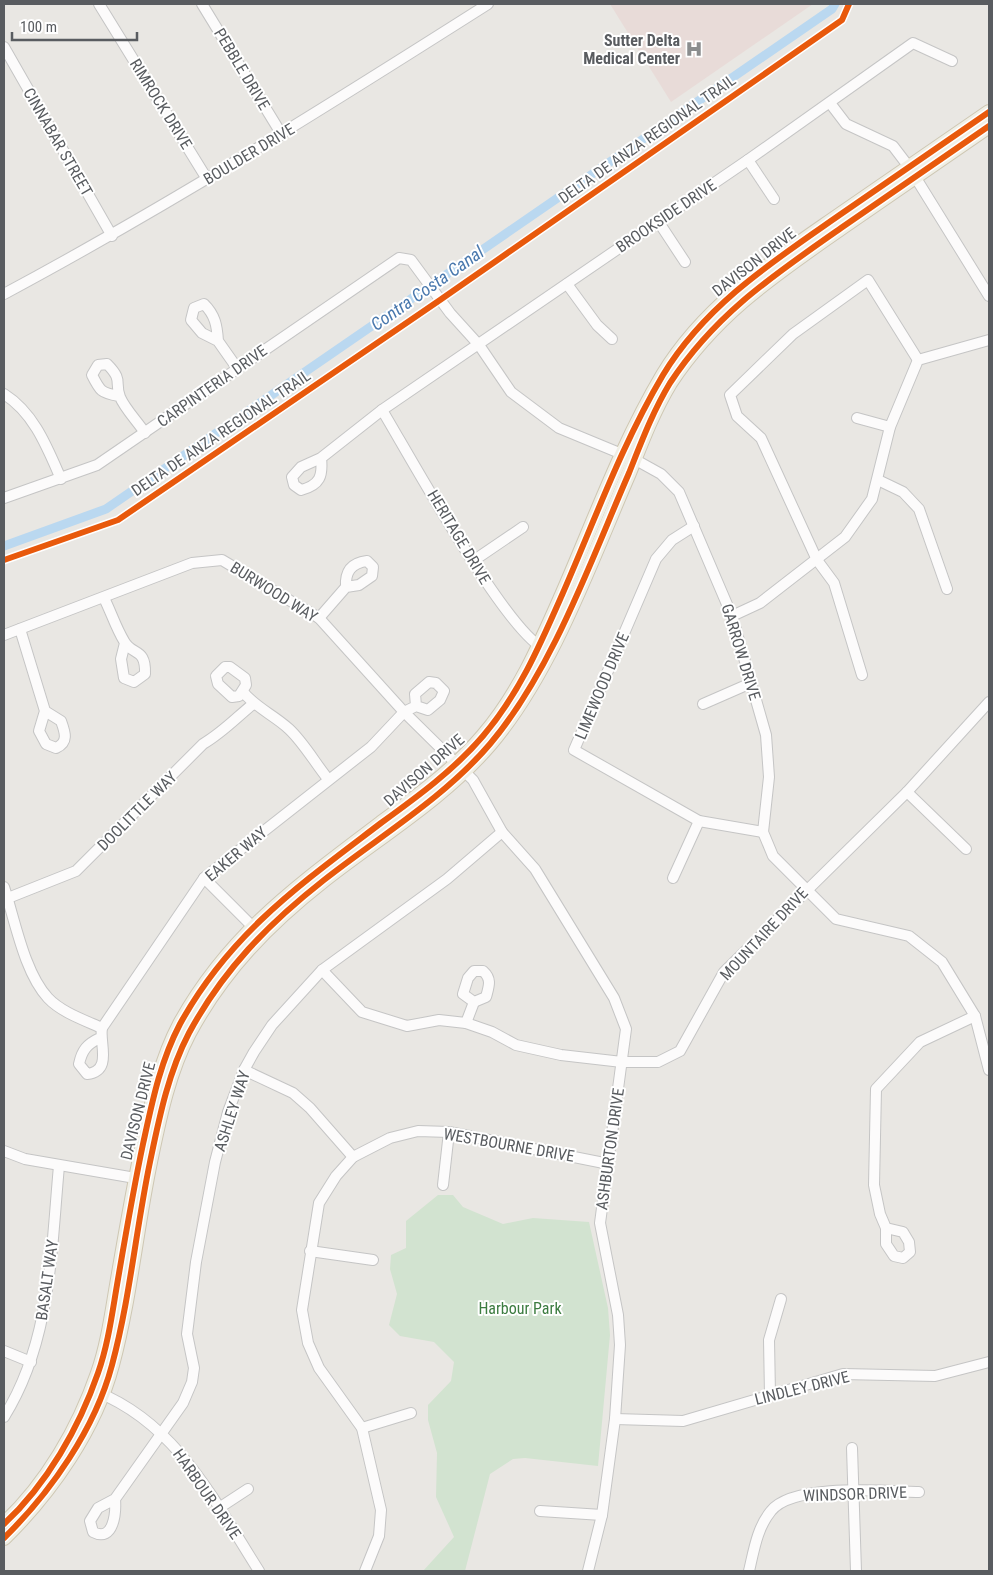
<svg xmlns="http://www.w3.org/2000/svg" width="993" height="1575" font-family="'Roboto Condensed',sans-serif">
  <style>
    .medical { fill: #e8dbd8 }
    .green { fill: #d2e3d0 }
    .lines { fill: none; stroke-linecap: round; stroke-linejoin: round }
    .canal { stroke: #bad8f0; stroke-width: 9 }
    .minor-casing { stroke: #c5c5c5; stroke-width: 12 }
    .major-casing { stroke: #cec7b3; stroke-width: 16 }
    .minor { stroke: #fcfbfb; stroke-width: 10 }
    .major { stroke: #f0efe6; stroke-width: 14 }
    .cycleway-casing { stroke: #fff; stroke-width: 9 }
    .cycleway { stroke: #e8590c; stroke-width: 6 }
    .labels { text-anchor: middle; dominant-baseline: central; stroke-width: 4; stroke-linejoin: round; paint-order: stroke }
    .poi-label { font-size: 16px; font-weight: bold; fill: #595c60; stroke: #fff; text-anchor: end }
    .street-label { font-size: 16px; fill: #595c60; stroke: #fff }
    .park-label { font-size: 16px; fill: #3c7c40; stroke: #fff }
    .water-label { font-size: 18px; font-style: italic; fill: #4978ad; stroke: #fff }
  </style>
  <rect width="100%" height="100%" fill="#e9e7e3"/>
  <!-- medical -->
  <polygon class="medical" points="610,4 813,4 671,102"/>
  <!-- green -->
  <polygon class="green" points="438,1195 453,1195 463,1207 503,1224 533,1218 589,1222 608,1308 610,1335 598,1466 525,1458 513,1459 490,1474 465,1571 423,1571 454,1537 436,1497 437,1453 428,1420 428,1405 451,1381 454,1362 434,1342 400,1336 389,1325 397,1294 390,1269 391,1255 406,1248 406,1221"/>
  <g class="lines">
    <!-- canal -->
    <polyline class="canal" points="4,546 106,509 832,9 835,4"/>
    <!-- minor casing -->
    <g class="minor-casing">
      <g id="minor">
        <polyline points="99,4 207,179"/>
        <polyline points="202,4 282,135"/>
        <polyline points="4,47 112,236"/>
        <polyline points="830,103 846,124 893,146 909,167 989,296"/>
        <polyline points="748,160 774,199"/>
        <polyline points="658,221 685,262"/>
        <polyline points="567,284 597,325 612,339"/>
        <path d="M4 294C170 205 329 105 488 4"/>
        <path d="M218 341C217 325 215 315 204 304L194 308 191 320 202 333 218 341 237 368"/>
        <path d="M4 394C34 413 47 447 61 479"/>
        <path d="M119 396C101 393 100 391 92 375L98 365 107 364C124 381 114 382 120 397 125 409 138 422 145 433"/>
        <path d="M382 410C408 453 507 634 545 649"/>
        <polyline points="857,418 890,427"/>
        <path d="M321 458C323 476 320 485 301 490L294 485 292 477 301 467 321 458 382 410 748 160 913 43 952 61"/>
        <polyline points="878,480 903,492 919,509 947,589"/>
        <polyline points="4,498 97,465 399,258 411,260 450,313 479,345 511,392 559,428 634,459 661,474 679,492 732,616 766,735 769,777 763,832 773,856 836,919 909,936 942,962 975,1016 989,1070"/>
        <polyline points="694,526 672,540 656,559 574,750 699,821 763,832"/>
        <polyline points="473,561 523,527"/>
        <path d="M104 598C111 612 116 628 124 641 132 656 146 647 145 674L134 682 124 678 121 659 125 643"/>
        <polyline points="732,616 760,603 845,537 872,499 890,427 918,360 989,340"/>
        <path d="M319 618 346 587 359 585 372 576 373 567 367 561C351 563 345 572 346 587"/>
        <path d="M20 629 45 711 39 731 46 744 56 748C69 742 65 732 61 721L45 711"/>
        <polyline points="4,635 192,563 222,560 319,618 404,712 473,780 502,832 535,869 614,998 626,1029 600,1223 618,1315 620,1345 615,1419 602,1515 588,1571"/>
        <polygon points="225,667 230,667 245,678 246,685 239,696 232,697 218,684 216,676"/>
        <polyline points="862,675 834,583 817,560 761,438 737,416 730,395 793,334 868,280 918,360"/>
        <path d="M243 692C256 708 274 715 289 729 304 743 315 763 328 779"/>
        <polyline points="703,704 751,683"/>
        <polyline points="907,792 966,849"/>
        <polyline points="204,878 258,932"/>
        <polyline points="673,878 699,821"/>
        <path d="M4 887C15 920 24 972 48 998 61 1012 84 1020 102 1028"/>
        <path d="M8 898 76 871 203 744C222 733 236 718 253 704"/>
        <polyline points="322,970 362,1012 407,1026 439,1020 466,1023 492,1032 516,1045 561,1055 622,1062 658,1062 680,1051 724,972 907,792 989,702"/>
        <path d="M474 971H483C492 979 489 986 486 997L474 1002 463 994 468 978Z"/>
        <polyline points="466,1023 474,1002"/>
        <path d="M100 1038C87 1044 82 1050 79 1064L87 1074C113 1071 99 1043 102 1028L204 878 371 747 404 712 416 706 428 710 440 700 444 691 436 683 429 682 415 694 416 706"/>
        <polyline points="244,1070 293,1093 310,1108 353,1157"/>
        <polyline points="4,1151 25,1159 141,1179"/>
        <polyline points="443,1185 449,1132"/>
        <polyline points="886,1228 903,1232 909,1242 910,1252 903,1258 894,1256 886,1244 886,1228 880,1214 874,1185 876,1089 920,1042 975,1016"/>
        <polyline points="310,1251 373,1260"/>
        <polyline points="4,1351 31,1362"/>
        <path d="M97 1392C177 1424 215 1502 259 1571"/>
        <polyline points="770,1395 769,1340 781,1299"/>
        <path d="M4 1417C51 1342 51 1252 59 1166"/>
        <polyline points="615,1419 683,1421 843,1374 935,1376 989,1362"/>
        <polyline points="362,1428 411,1413"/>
        <polyline points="852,1448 856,1571"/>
        <path d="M115 1499C116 1512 114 1543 93 1532L90 1521 98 1508 115 1499 183 1403 192 1382 194 1368 187 1334 196 1262 215 1162 228 1112 244 1070 254 1052 272 1025 322 970 447 879 502 832"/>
        <polyline points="219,1508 248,1489"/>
        <polyline points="540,1511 602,1515"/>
        <polyline points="365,1571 379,1536 381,1510 362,1428 319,1368 308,1343 302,1310 319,1203 336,1176 353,1157 390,1138 418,1131 449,1132 609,1164"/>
        <path d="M749 1571C754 1550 757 1528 771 1511 793 1483 885 1491 919 1492"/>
      </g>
    </g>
    <!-- major casing -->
    <g class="major-casing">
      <g id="major">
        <path d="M4 1524C47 1484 79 1428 98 1373 108 1345 112 1314 117 1285 125 1238 133 1191 143 1144 152 1103 160 1062 180 1024 230 933 301 884 381 823 417 797 454 770 483 736 519 694 540 645 562 595 594 522 622 444 663 375 706 304 775 260 841 214 891 180 940 146 989 112"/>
        <path d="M4 1538C51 1492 95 1429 112 1365 130 1298 136 1229 150 1162 159 1119 168 1073 189 1033 223 970 268 924 324 880 380 836 444 798 490 744 552 671 591 560 629 473 641 443 653 411 670 383 716 313 774 275 841 228 891 194 940 160 989 126"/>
      </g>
    </g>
    <!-- minor -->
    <use href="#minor" class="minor"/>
    <!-- major -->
    <use href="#major" class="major"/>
    <!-- cycleway casing -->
    <g class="cycleway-casing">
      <g id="cycleway">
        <polyline points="4,560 118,520 440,300 842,20 849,4"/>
        <path d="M4 1524C47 1484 79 1428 98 1373 108 1345 112 1314 117 1285 125 1238 133 1191 143 1144 152 1103 160 1062 180 1024 230 933 301 884 381 823 417 797 454 770 483 736 519 694 540 645 562 595 594 522 622 444 663 375 706 304 775 260 841 214 891 180 940 146 989 112"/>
        <path d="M4 1538C51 1492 95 1429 112 1365 130 1298 136 1229 150 1162 159 1119 168 1073 189 1033 223 970 268 924 324 880 380 836 444 798 490 744 552 671 591 560 629 473 641 443 653 411 670 383 716 313 774 275 841 228 891 194 940 160 989 126"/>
      </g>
    </g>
    <!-- cycleway -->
    <use href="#cycleway" class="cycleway"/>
  </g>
  <!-- icons -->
  <defs>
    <g id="hospital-bare" transform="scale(1.35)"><path d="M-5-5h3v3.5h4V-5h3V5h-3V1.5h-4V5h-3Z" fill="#8b8d8e" stroke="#fff" stroke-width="2.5" paint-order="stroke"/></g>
  </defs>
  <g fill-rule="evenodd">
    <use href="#hospital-bare" x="694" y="49"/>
  </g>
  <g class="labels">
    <!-- poi labels -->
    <g class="poi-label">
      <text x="680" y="40">Sutter Delta<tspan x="680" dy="18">Medical Center</tspan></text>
    </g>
    <!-- street labels -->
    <g class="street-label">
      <text transform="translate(242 69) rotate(59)">PEBBLE DRIVE</text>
      <text transform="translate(161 104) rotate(58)">RIMROCK DRIVE</text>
      <text transform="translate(647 139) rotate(-35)">DELTA DE ANZA REGIONAL TRAIL</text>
      <text transform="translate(58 142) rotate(60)">CINNABAR STREET</text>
      <text transform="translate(249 154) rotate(-31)">BOULDER DRIVE</text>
      <text transform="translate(666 216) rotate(-34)">BROOKSIDE DRIVE</text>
      <text transform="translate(754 262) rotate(-38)">DAVISON DRIVE</text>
      <text transform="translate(212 386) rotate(-35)">CARPINTERIA DRIVE</text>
      <text transform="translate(221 433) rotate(-34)">DELTA DE ANZA REGIONAL TRAIL</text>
      <text transform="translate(459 537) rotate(59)">HERITAGE DRIVE</text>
      <text transform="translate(274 592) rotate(32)">BURWOOD WAY</text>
      <text transform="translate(741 652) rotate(73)">GARROW DRIVE</text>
      <text transform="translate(602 686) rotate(-67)">LIMEWOOD DRIVE</text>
      <text transform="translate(424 770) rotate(-41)">DAVISON DRIVE</text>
      <text transform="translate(137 811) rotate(-45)">DOOLITTLE WAY</text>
      <text transform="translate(236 854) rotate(-40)">EAKER WAY</text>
      <text transform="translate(764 934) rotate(-47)">MOUNTAIRE DRIVE</text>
      <text transform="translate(138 1111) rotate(-76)">DAVISON DRIVE</text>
      <text transform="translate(232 1111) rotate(-72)">ASHLEY WAY</text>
      <text transform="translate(509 1145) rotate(10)">WESTBOURNE DRIVE</text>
      <text transform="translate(610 1149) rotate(-82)">ASHBURTON DRIVE</text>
      <text transform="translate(47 1280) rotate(-82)">BASALT WAY</text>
      <text transform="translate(802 1388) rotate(-14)">LINDLEY DRIVE</text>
      <text transform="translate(207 1494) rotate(55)">HARBOUR DRIVE</text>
      <text transform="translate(855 1494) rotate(-2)">WINDSOR DRIVE</text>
    </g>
    <!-- park labels -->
    <g class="park-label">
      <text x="520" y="1308">Harbour Park</text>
    </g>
    <!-- water labels -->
    <g class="water-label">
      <text transform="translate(427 288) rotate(-35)">Contra Costa Canal</text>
    </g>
  </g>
  <!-- border -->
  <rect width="993" height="1575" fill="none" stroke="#595c60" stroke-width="10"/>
  <!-- scale -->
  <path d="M12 32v8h125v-8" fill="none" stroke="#595c60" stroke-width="2.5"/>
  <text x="20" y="32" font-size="15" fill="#595c60" stroke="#ffffff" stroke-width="4" paint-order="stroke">100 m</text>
</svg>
